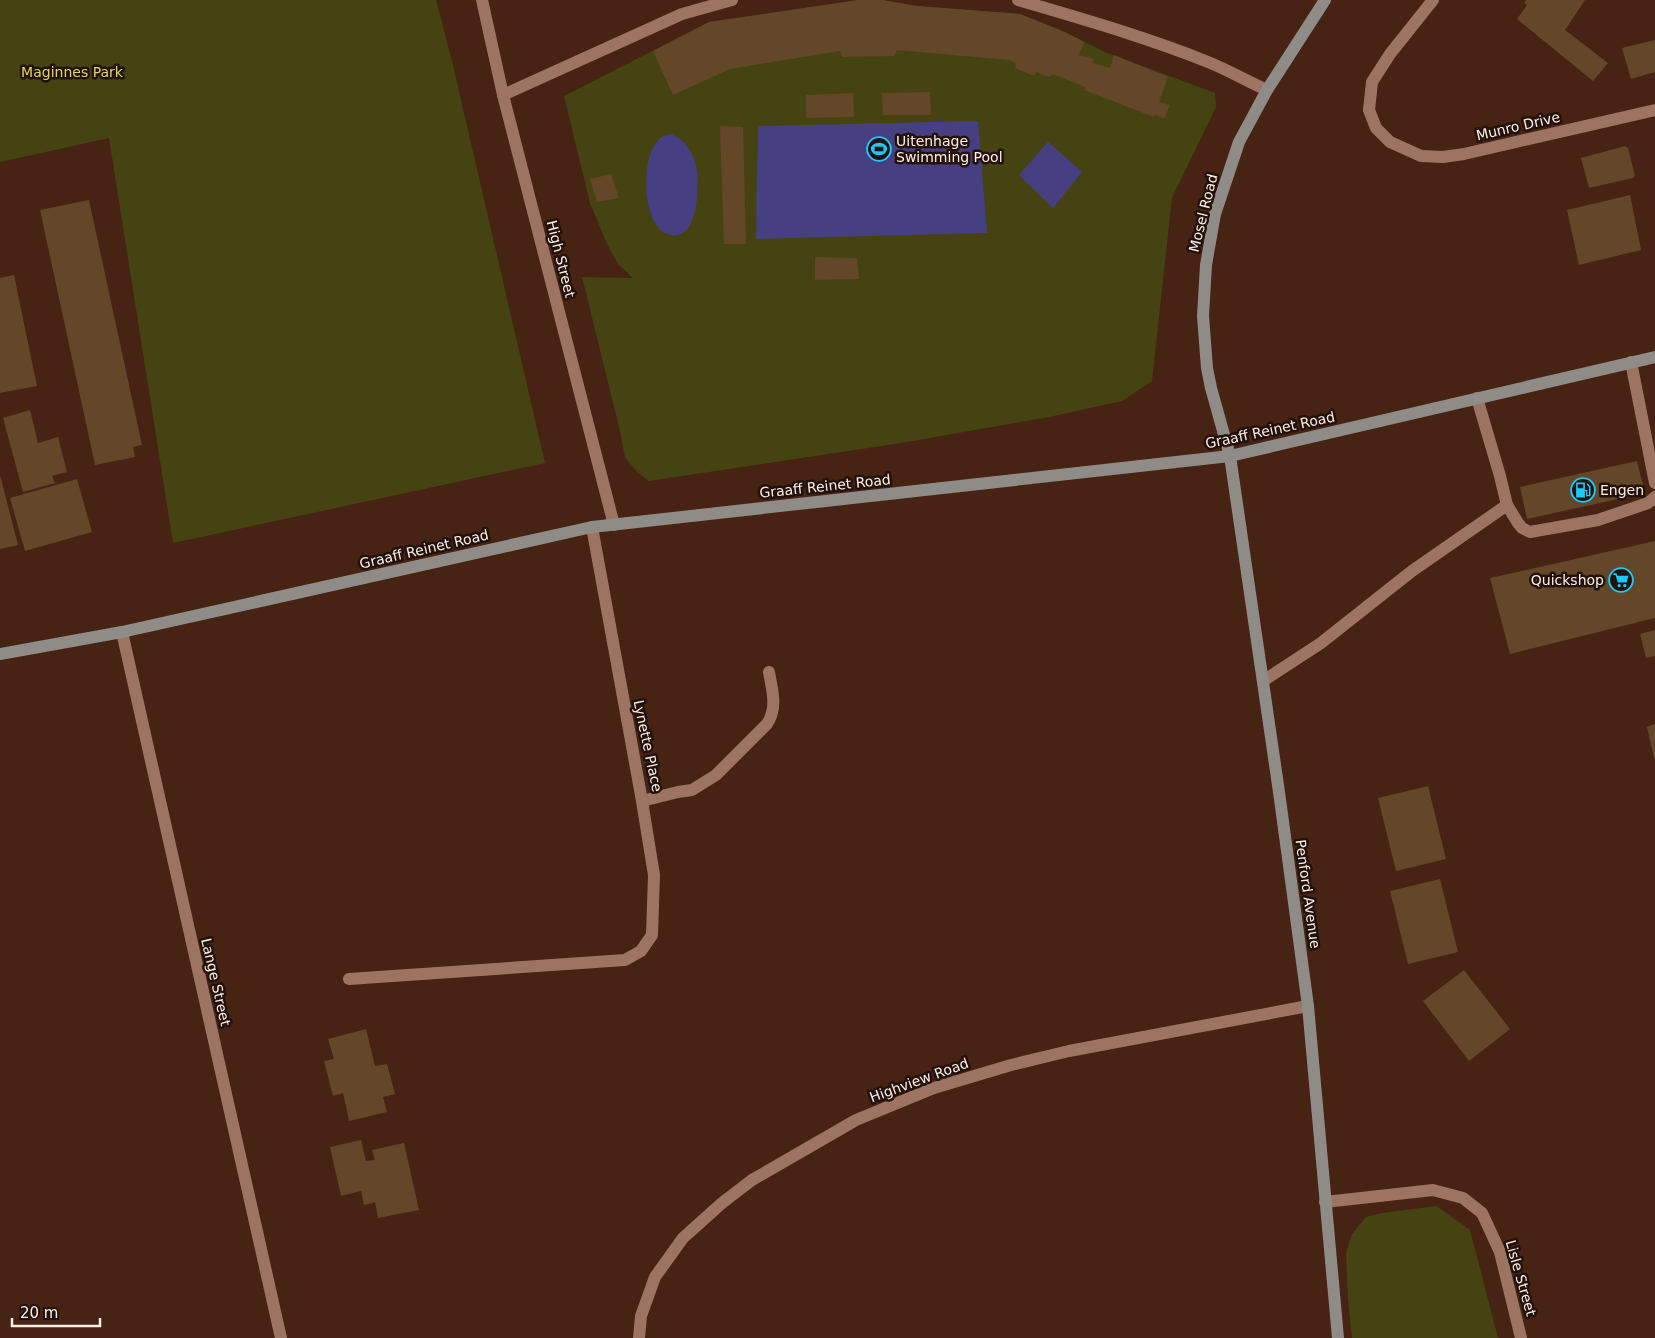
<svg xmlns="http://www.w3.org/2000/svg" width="1655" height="1338" font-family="'DejaVu Sans',sans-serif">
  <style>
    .green { fill: #464313 }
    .water { fill: #463f81 }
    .building { fill: #644629 }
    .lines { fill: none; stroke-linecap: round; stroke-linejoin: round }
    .lane { stroke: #9d7461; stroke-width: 12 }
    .street { stroke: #9d7461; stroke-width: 12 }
    .secondary { stroke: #8f8c88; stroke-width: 12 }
    .labels { text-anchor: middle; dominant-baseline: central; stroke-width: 5; stroke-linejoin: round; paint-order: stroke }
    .park-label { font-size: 14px; fill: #e0d764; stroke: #22120b }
    .street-label { font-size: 14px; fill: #fdeee8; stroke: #22120b }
    .poi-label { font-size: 14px; fill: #fdeee8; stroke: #22120b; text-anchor: start }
  </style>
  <rect width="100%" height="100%" fill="#462313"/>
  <!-- green -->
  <g class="green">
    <polygon points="0,0 436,0 452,61 545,463 173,543 109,138 0,162"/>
    <polygon points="858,0 882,0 917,6 1020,14 1065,32 1105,52 1215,93 1216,107 1172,198 1152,381 1122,401 1049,417 901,443 649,481 637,472 625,457 619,427 582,277 633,278 618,264 607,244 590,203 564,96 709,22"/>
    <polygon points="1436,1206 1470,1230 1498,1338 1352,1338 1348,1299 1346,1253 1352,1234 1366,1217 1382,1213"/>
  </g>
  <!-- water -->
  <g class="water">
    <polygon points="978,121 987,233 756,239 758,126"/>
    <path d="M671 134C679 138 684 141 689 149 692 154 696 163 697 170 699 186 698 233 677 235 640 240 637 148 664 136 666 135 669 135 671 134Z"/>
    <polygon points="1048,142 1082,172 1053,208 1019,175"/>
  </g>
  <!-- building -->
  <g class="building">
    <polygon points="858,0 882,0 917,6 1020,14 1065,32 1084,42 1079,55 1094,59 1093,63 1110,68 1114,55 1168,77 1159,102 1170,105 1164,119 1154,114 1154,117 1084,90 1085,87 1053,74 1049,77 1036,72 1034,76 1015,68 1016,64 1009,60 897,50 894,56 842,57 840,51 730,69 673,95 653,51 709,22"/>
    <polygon points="1526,0 1585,0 1565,30 1608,63 1593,81 1517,19 1527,5 1524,3"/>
    <polygon points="1655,40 1655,72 1631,79 1622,48"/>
    <polygon points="930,92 931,115 883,115 882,93"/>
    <polygon points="853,93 854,117 806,118 806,95"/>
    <polygon points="720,126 743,127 746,244 724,244"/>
    <polygon points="1625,146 1628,148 1635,176 1633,178 1589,188 1581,158"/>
    <polygon points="611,174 619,198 597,202 590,179"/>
    <polygon points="1630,195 1641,250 1579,265 1567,210"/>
    <polygon points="89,200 142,445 133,447 135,457 95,465 40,210"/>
    <polygon points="815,257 857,258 859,279 815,280"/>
    <polygon points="14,275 37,386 0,393 0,278"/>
    <polygon points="30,410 38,443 58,437 67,472 52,476 55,483 23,492 3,418"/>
    <polygon points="1637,461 1645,493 1527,519 1520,487"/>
    <polygon points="0,475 18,545 0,549"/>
    <polygon points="77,479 92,532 25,551 10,498"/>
    <polygon points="1655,541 1655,618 1510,654 1490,578"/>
    <polygon points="1655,630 1655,656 1646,658 1640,634"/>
    <polygon points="1655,724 1655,758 1654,758 1647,727"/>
    <polygon points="1428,786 1446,859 1396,871 1378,798"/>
    <polygon points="1440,879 1458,952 1408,964 1390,891"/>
    <polygon points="1464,970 1510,1029 1469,1061 1423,1001"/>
    <polygon points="366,1029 375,1066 387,1064 395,1094 383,1097 387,1112 349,1121 343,1093 333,1096 324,1061 334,1059 328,1039"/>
    <polygon points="361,1140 366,1161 375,1160 372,1150 404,1143 419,1210 378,1218 375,1202 364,1205 361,1191 341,1196 330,1147"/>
  </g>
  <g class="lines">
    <!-- lane -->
    <g class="lane">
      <polyline points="1631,362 1655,483"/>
      <polyline points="1477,398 1500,476 1507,505 1518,523 1522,528 1530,532 1598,520 1648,503 1655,497"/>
      <path d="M592 527 642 801 678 792 692 790 716 775 767 724C778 707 772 690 769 672"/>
      <polyline points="1263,681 1321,643 1412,571 1507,505"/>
      <polyline points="349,979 625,960 641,951 652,935 654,875 642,801"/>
    </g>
    <!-- street -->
    <g class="street">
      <polyline points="482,0 503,95 614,525"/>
      <path d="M1018 0C1082 19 1146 37 1208 62 1228 70 1247 81 1267 90"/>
      <polyline points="1433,0 1390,54 1372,82 1369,110 1376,128 1390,142 1421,156 1443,157 1464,154 1655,110"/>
      <polyline points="503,95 682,14 732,0"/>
      <polyline points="122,632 281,1338"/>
      <polyline points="1325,1202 1433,1190 1463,1198 1482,1213 1500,1252 1521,1338"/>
      <polyline points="639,1338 641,1316 655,1277 683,1238 722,1203 752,1180 856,1120 934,1088 1011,1065 1069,1051 1308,1006"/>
    </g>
    <!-- secondary -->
    <g class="secondary">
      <polyline points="1325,0 1267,90 1239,142 1215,214 1206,265 1203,316 1207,368 1211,388 1230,456 1279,792 1308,1006 1338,1338"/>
      <polyline points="0,654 122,632 592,527 1230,456 1655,357"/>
    </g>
  </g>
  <!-- icons -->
  <defs>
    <g id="stadium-ring" transform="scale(1.25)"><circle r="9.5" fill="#22120b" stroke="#1cc9fc" stroke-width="1.5"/><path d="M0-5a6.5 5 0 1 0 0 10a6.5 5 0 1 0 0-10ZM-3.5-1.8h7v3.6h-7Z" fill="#1cc9fc"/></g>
    <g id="fuel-ring" transform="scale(1.25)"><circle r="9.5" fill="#22120b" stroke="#1cc9fc" stroke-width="1.5"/><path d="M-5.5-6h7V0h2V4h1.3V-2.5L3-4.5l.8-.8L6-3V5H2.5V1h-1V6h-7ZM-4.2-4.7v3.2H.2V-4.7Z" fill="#1cc9fc"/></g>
    <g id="supermarket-ring" transform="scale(1.25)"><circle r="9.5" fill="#22120b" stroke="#1cc9fc" stroke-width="1.5"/><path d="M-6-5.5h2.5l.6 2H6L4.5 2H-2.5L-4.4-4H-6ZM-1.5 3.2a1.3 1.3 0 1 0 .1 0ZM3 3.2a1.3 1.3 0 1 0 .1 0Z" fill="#1cc9fc"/></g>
  </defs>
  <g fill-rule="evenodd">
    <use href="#stadium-ring" x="879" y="149"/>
    <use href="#fuel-ring" x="1583" y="490"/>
    <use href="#supermarket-ring" x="1621" y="580"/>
  </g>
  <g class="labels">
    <!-- park labels -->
    <g class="park-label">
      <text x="72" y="72">Maginnes Park</text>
    </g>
    <!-- street labels -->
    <g class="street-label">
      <text transform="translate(1518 126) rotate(-13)">Munro Drive</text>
      <text transform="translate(1203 213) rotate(-76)">Mosel Road</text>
      <text transform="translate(561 259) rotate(76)">High Street</text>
      <text transform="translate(1270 430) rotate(-12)">Graaff Reinet Road</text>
      <text transform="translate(825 486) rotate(-6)">Graaff Reinet Road</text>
      <text transform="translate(424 549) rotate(-13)">Graaff Reinet Road</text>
      <text transform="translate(648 746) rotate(78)">Lynette Place</text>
      <text transform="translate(1308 894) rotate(82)">Penford Avenue</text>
      <text transform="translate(216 982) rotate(77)">Lange Street</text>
      <text transform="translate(919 1080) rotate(-20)">Highview Road</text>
      <text transform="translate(1521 1278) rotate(74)">Lisle Street</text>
    </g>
    <!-- poi labels -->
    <g class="poi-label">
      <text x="896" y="141">Uitenhage<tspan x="896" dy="16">Swimming Pool</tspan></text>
      <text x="1600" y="490">Engen</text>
      <text x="1604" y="580" text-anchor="end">Quickshop</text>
    </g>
  </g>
  <!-- scale -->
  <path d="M12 1318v8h88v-8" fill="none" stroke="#fdeee8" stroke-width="2.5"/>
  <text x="20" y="1318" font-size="15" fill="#fdeee8" stroke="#22120b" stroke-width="4" paint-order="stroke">20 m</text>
</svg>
